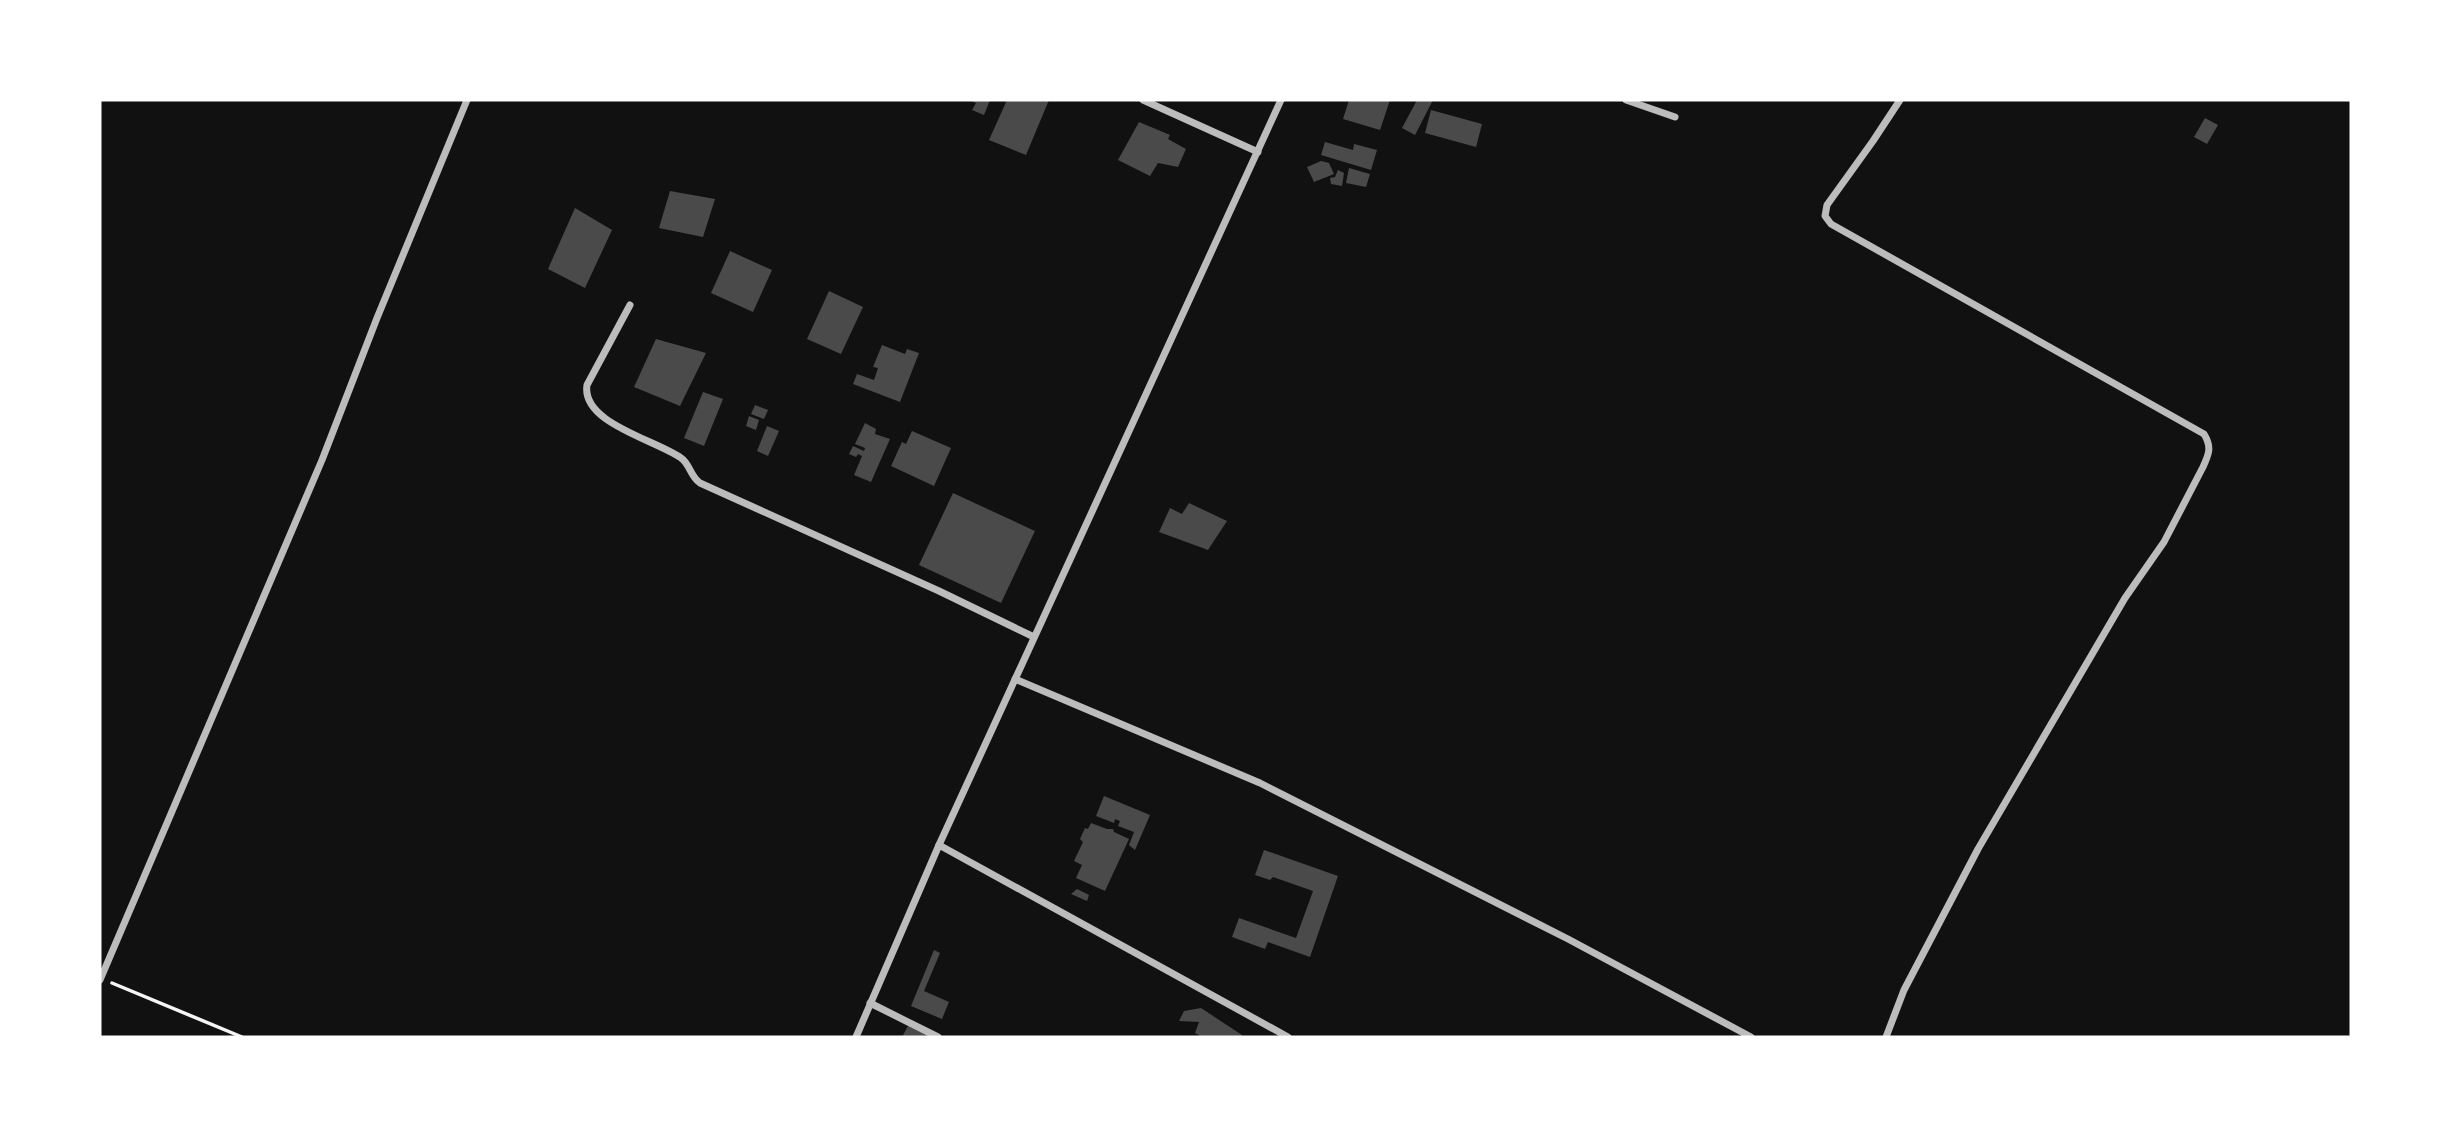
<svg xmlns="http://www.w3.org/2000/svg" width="2451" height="1137" font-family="Inter,sans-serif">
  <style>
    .building { fill: #4a4a4a }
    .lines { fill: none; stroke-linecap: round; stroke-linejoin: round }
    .path { stroke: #f5f5f5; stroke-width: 3.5 }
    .minor { stroke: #bcbcbc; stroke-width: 7 }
  </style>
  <rect width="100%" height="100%" fill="#111"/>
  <!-- building -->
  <g class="building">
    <polygon points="969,100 990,100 984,115 972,110 976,103"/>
    <polygon points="1007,100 1049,100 1026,155 989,140"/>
    <polygon points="1349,100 1390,100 1380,130 1343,119"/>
    <polygon points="1417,100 1433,100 1415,135 1402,128"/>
    <polygon points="1431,110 1482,124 1476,147 1425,133"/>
    <polygon points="2205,118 2218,125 2207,144 2194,137"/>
    <polygon points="1139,122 1170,135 1168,139 1186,149 1178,167 1158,163 1150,176 1118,160"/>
    <polygon points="1325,142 1353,150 1354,144 1377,150 1371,170 1321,155"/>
    <polygon points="1321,161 1329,163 1334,174 1314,182 1307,167"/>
    <polygon points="1349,168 1370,174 1366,187 1346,183"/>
    <polygon points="1338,170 1344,173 1342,186 1331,184 1330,178 1335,177"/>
    <polygon points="670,191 715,199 703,237 659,228"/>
    <polygon points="575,208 612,230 585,288 548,269"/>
    <polygon points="730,251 772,270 753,312 711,293"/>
    <polygon points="829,291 863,307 841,354 807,339"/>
    <polygon points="656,339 706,353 680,406 634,387"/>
    <polygon points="882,345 905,354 907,349 919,353 900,402 853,384 857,374 874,380 878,368 873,367"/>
    <polygon points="703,392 723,399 704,446 684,438"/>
    <polygon points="755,405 768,410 764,419 751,414"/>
    <polygon points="749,416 759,420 756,430 746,426"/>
    <polygon points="865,423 876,429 875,434 890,439 871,482 854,475 862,456 858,454 856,457 849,454 853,446 864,451 865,448 855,444"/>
    <polygon points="767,426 779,431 768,456 757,451"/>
    <polygon points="912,431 951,448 934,486 891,466 902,442 906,444"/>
    <polygon points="953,493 1035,531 1001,603 919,565"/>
    <polygon points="1189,503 1227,521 1208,550 1159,532 1170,508 1182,514"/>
    <polygon points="1104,796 1150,815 1135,850 1129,845 1134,832 1118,826 1120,821 1115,819 1114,823 1096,816"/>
    <polygon points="1091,823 1107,829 1113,829 1114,832 1129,839 1105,891 1076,878 1082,865 1074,861 1083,842 1080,839 1085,828 1088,829"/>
    <polygon points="1264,850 1338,876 1310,957 1268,942 1265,949 1232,937 1239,918 1296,938 1313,891 1273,877 1270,880 1255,875"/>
    <polygon points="1077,889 1089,895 1087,901 1071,894"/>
    <polygon points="934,950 940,953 924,991 949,1002 942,1019 911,1006"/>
    <polygon points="1201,1008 1242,1035 1241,1037 1202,1037 1195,1033 1199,1022 1179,1021 1184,1011"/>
    <polygon points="908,1026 931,1037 902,1037"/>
  </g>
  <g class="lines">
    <!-- path -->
    <polyline class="path" points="112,983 242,1037"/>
    <!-- minor -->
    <g class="minor">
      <polyline points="1143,100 1258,152"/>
      <polyline points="1626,100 1675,117"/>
      <path d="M630 305 587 385C581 423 656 440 681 458 690 464 690 476 700 483L939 591 1034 637"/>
      <polyline points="1015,679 1260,783 1568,939 1751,1037"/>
      <polyline points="939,845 1288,1037"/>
      <polyline points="100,980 322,460 377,318 467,100"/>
      <polyline points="870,1003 938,1037"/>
      <polyline points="856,1037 939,845 1281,100"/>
      <path d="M1886 1037 1904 990 1978 849 2125 598 2164 542 2203 467C2209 454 2212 447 2204 434L1831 224 1825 216 1827 205 1873 141 1900 100"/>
    </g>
  </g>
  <!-- border -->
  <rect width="2451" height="1137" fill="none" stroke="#ffffff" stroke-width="203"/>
</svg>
